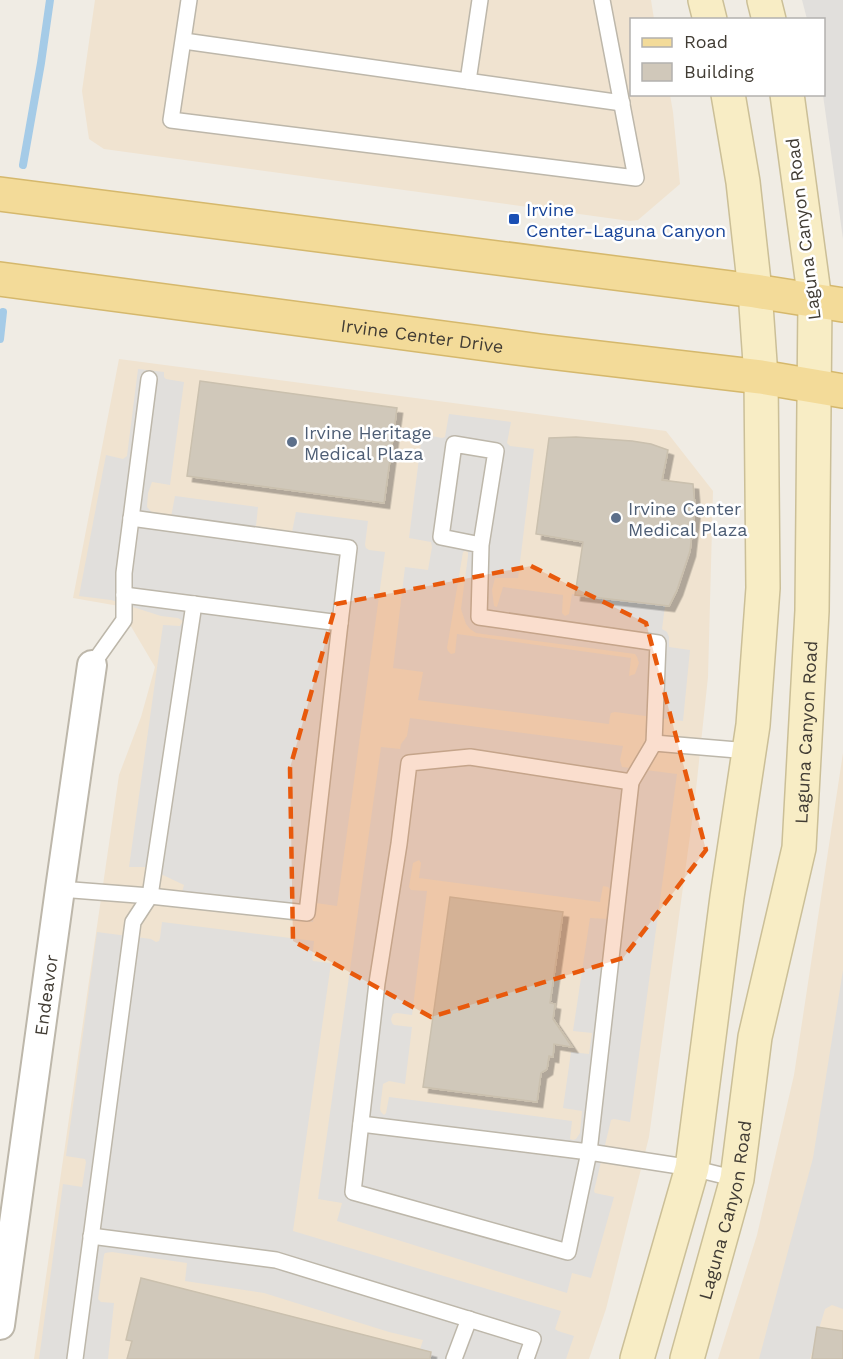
<svg xmlns="http://www.w3.org/2000/svg" width="843" height="1359" font-family="'Work Sans',sans-serif">
  <style>
    .commercial { fill: #f0e3d0 }
    .parking { fill: #e1dfdc; fill-rule: evenodd }
    .lines { fill: none; stroke-linecap: round; stroke-linejoin: round }
    .stream { stroke: #a5cbe7; stroke-width: 8 }
    .building { fill: #d0c8ba; stroke: #cac0ae; stroke-width: 1.5; filter: url(#shadow) }
    .service-casing { stroke: #bdb7aa; stroke-width: 18 }
    .minor-casing { stroke: #bdb7aa; stroke-width: 32 }
    .secondary-casing { stroke: #cbbf97; stroke-width: 36 }
    .primary-casing { stroke: #d5b86c; stroke-width: 36 }
    .service { stroke: #fff; stroke-width: 15 }
    .minor { stroke: #fff; stroke-width: 28 }
    .secondary { stroke: #f8edc5; stroke-width: 33 }
    .primary { stroke: #f3db99; stroke-width: 33 }
    .marked { fill: #e8590c; fill-opacity: 0.2; stroke: #e8590c; stroke-width: 4.5; stroke-dasharray: 12 8; stroke-linejoin: round }
    .transit-dot { fill: #1a4fb4; stroke: #fff; stroke-width: 2 }
    .service-dot { fill: #5c6f8a; stroke: #fff; stroke-width: 2 }
    .labels { text-anchor: middle; dominant-baseline: central; stroke-width: 5; stroke-linejoin: round; paint-order: stroke }
    .transit-label { font-size: 18px; fill: #164399; stroke: #fff; text-anchor: start }
    .street-label { font-size: 18px; fill: #413c34; stroke: #fff }
    .service-label { font-size: 18px; fill: #4e5e75; stroke: #fff; text-anchor: start }
  </style>
  <defs>
    <filter id="shadow"><feDropShadow dx="5.5" dy="5.5" stdDeviation="0" flood-color="#0004"/></filter>
  </defs>
  <rect width="100%" height="100%" fill="#f0ece4"/>
  <!-- commercial -->
  <g class="commercial">
    <polygon points="95,0 651,0 654,19 632,20 632,94 670,95 673,112 680,184 638,220 630,221 104,149 89,139 82,91"/>
    <polygon points="119,359 666,431 713,491 708,677 695,799 649,1137 606,1309 589,1359 34,1359 119,775 141,717 155,667 119,606 73,598"/>
    <polygon points="843,753 843,1359 718,1359 757,1235 794,1075"/>
  </g>
  <!-- parking -->
  <g class="parking">
    <polygon points="802,0 843,0 843,239 823,95 824,20 807,19"/>
    <polygon points="138,369 164,372 164,377 166,379 184,382 170,485 152,482 148,493 147,507 154,515 171,517 175,496 258,507 256,526 292,532 296,512 368,521 365,545 366,548 369,550 385,552 337,906 316,903 313,922 178,907 184,885 146,867 129,867 163,625 180,626 183,621 178,618 161,616 111,600 79,596 106,455 123,459 127,456"/>
    <path d="M449 414 511 422 507 443 510 446 534 449 518 578H495L492 590 494 606 497 607 503 587 563 595 562 613 565 616 569 614 572 594 665 606 662 629 667 632 669 637V647L690 650 683 721 615 712 611 713 610 716 609 724 418 700 423 672 393 668 405 567 428 570 432 547 431 542 409 538 422 434 442 438 445 437ZM465 551 468 552V556L461 609 466 624 470 629 476 633 490 635 635 654 637 657 639 663 635 674 629 676 631 658 457 634 455 653 451 654 448 651 447 648 463 552Z"/>
    <path d="M410 718 623 746 620 760 622 767 677 774 630 1122 614 1119 611 1120 594 1191 595 1193 614 1197 591 1278 572 1273 567 1293 337 1221 342 1203 318 1199 381 747 400 749 401 744 407 736ZM419 860 421 863 419 878 600 902 603 886 608 887 611 890 608 919 590 918 573 1031 592 1033 589 1054 571 1052 563 1108 582 1111 580 1133 576 1139 573 1140 570 1139 572 1121 389 1097 386 1113 384 1115 381 1112 380 1109 383 1084 389 1081 405 1084 412 1027 394 1025 392 1023 391 1019 393 1014 397 1013 412 1015 427 891 411 890 409 887 413 863Z"/>
    <polygon points="162,922 314,941 312,959 313,961 331,963 293,1231 561,1311 555,1329 558,1331 574,1336 566,1359 417,1359 423,1340 389,1332 264,1293 185,1281 187,1263 112,1252 105,1253 104,1255 98,1299 101,1302 114,1303 108,1359 39,1359 63,1184 82,1187 86,1162 85,1159 66,1156 97,932 151,939 156,942 159,941 160,938"/>
    <polygon points="843,970 843,1309 832,1305 825,1309 810,1359 759,1359 813,1158"/>
  </g>
  <g class="lines">
    <!-- stream -->
    <g class="stream">
      <polyline points="23,165 41,63 50,0"/>
      <polyline points="0,339 3,312"/>
    </g>
  </g>
  <!-- building -->
  <g class="building">
    <polygon points="200,381 397,408 384,503 187,476"/>
    <polygon points="576,437 632,441 651,444 668,450 662,480 693,484 695,507 690,551 677,590 669,606 575,595 583,542 536,534 549,438"/>
    <polygon points="450,897 563,912 550,1003 555,1004 553,1019 572,1047 554,1044 553,1057 549,1056 547,1069 541,1073 537,1102 423,1087"/>
    <polygon points="141,1278 431,1352 430,1359 127,1359 132,1341 126,1340"/>
    <polygon points="817,1327 843,1331 843,1359 812,1359"/>
  </g>
  <g class="lines">
    <!-- service casing -->
    <g class="service-casing">
      <g id="service">
        <polyline points="189,0 171,120 636,178 602,0"/>
        <polyline points="184,41 622,103"/>
        <polyline points="468,81 480,0"/>
        <polyline points="131,518 349,548 340,623"/>
        <polyline points="481,545 441,537 454,444 496,451 481,545 479,617 658,643 654,743"/>
        <polyline points="92,665 124,620 124,573 149,379"/>
        <polyline points="60,889 150,896 307,913 340,623 124,595"/>
        <polyline points="361,1124 589,1152 631,782"/>
        <polyline points="737,1179 692,1168 589,1152 568,1252 353,1192 377,983 399,844 409,763 470,757 631,782 654,743 749,751"/>
        <polyline points="91,1236 276,1260 533,1339 526,1359"/>
        <polyline points="75,1359 133,922 150,896 194,604"/>
        <polyline points="454,1359 469,1319"/>
      </g>
    </g>
    <!-- minor casing -->
    <g class="minor-casing">
      <g id="minor">
        <path id="s1" d="M0 1325 60 889 92 665"/>
      </g>
    </g>
    <!-- secondary casing -->
    <g class="secondary-casing">
      <g id="secondary">
        <polyline points="705,0 710,20"/>
        <polyline points="764,0 769,20"/>
        <polyline points="637,1359 692,1168 727,897 753,725 763,588 761,377 755,291 743,182 728,94"/>
        <path id="s2" d="M687 1359 737 1179 755 1037 799 848 812 611 815 301 787 94"/>
      </g>
    </g>
    <!-- primary casing -->
    <g class="primary-casing">
      <g id="primary">
        <polyline points="0,194 755,291 843,305"/>
        <path id="s3" d="M0 279 540 351 761 377 843 391"/>
      </g>
    </g>
    <!-- service -->
    <use href="#service" class="service"/>
    <!-- minor -->
    <use href="#minor" class="minor"/>
    <!-- secondary -->
    <use href="#secondary" class="secondary"/>
    <!-- primary -->
    <use href="#primary" class="primary"/>
  </g>
  <!-- marked area -->
  <path class="marked" d="M531 566 646 623 706 850 623 958 431 1017 293 941 290 768 336 604Z"/>
  <!-- markers -->
  <rect class="transit-dot" x="508" y="213" width="12" height="12" rx="3"/>
  <g class="service-dot">
    <circle cx="292" cy="442" r="6"/>
    <circle cx="616" cy="518" r="6"/>
  </g>
  <g class="labels">
    <!-- transit labels -->
    <g class="transit-label">
      <text x="526" y="209">Irvine<tspan x="526" dy="21">Center-Laguna Canyon</tspan></text>
    </g>
    <!-- street labels -->
    <g class="street-label">
      <text transform="translate(803 229) rotate(-97)">Laguna Canyon Road</text>
      <text stroke="none"><textPath href="#s3" startOffset="426">Irvine Center Drive</textPath></text>
      <text stroke="none"><textPath href="#s2" startOffset="640">Laguna Canyon Road</textPath></text>
      <text stroke="none"><textPath href="#s1" startOffset="333">Endeavor</textPath></text>
      <text stroke="none"><textPath href="#s2" startOffset="154">Laguna Canyon Road</textPath></text>
    </g>
    <!-- service labels -->
    <g class="service-label">
      <text x="304" y="432">Irvine Heritage<tspan x="304" dy="21">Medical Plaza</tspan></text>
      <text x="628" y="508">Irvine Center<tspan x="628" dy="21">Medical Plaza</tspan></text>
    </g>
  </g>
  <!-- legend -->
  <rect x="630" y="18" width="195" height="78" fill="#ffffff" stroke="#b3b1ae" stroke-width="1.5"/>
  <rect x="642" y="38" width="30" height="9" fill="#f3db99" stroke="#b3b1ae" stroke-width="1.5"/>
  <text x="684" y="48" font-size="18" fill="#413c34">Road</text>
  <rect x="642" y="63" width="30" height="18" fill="#d0c8ba" stroke="#b3b1ae" stroke-width="1.5"/>
  <text x="684" y="78" font-size="18" fill="#413c34">Building</text>
</svg>
